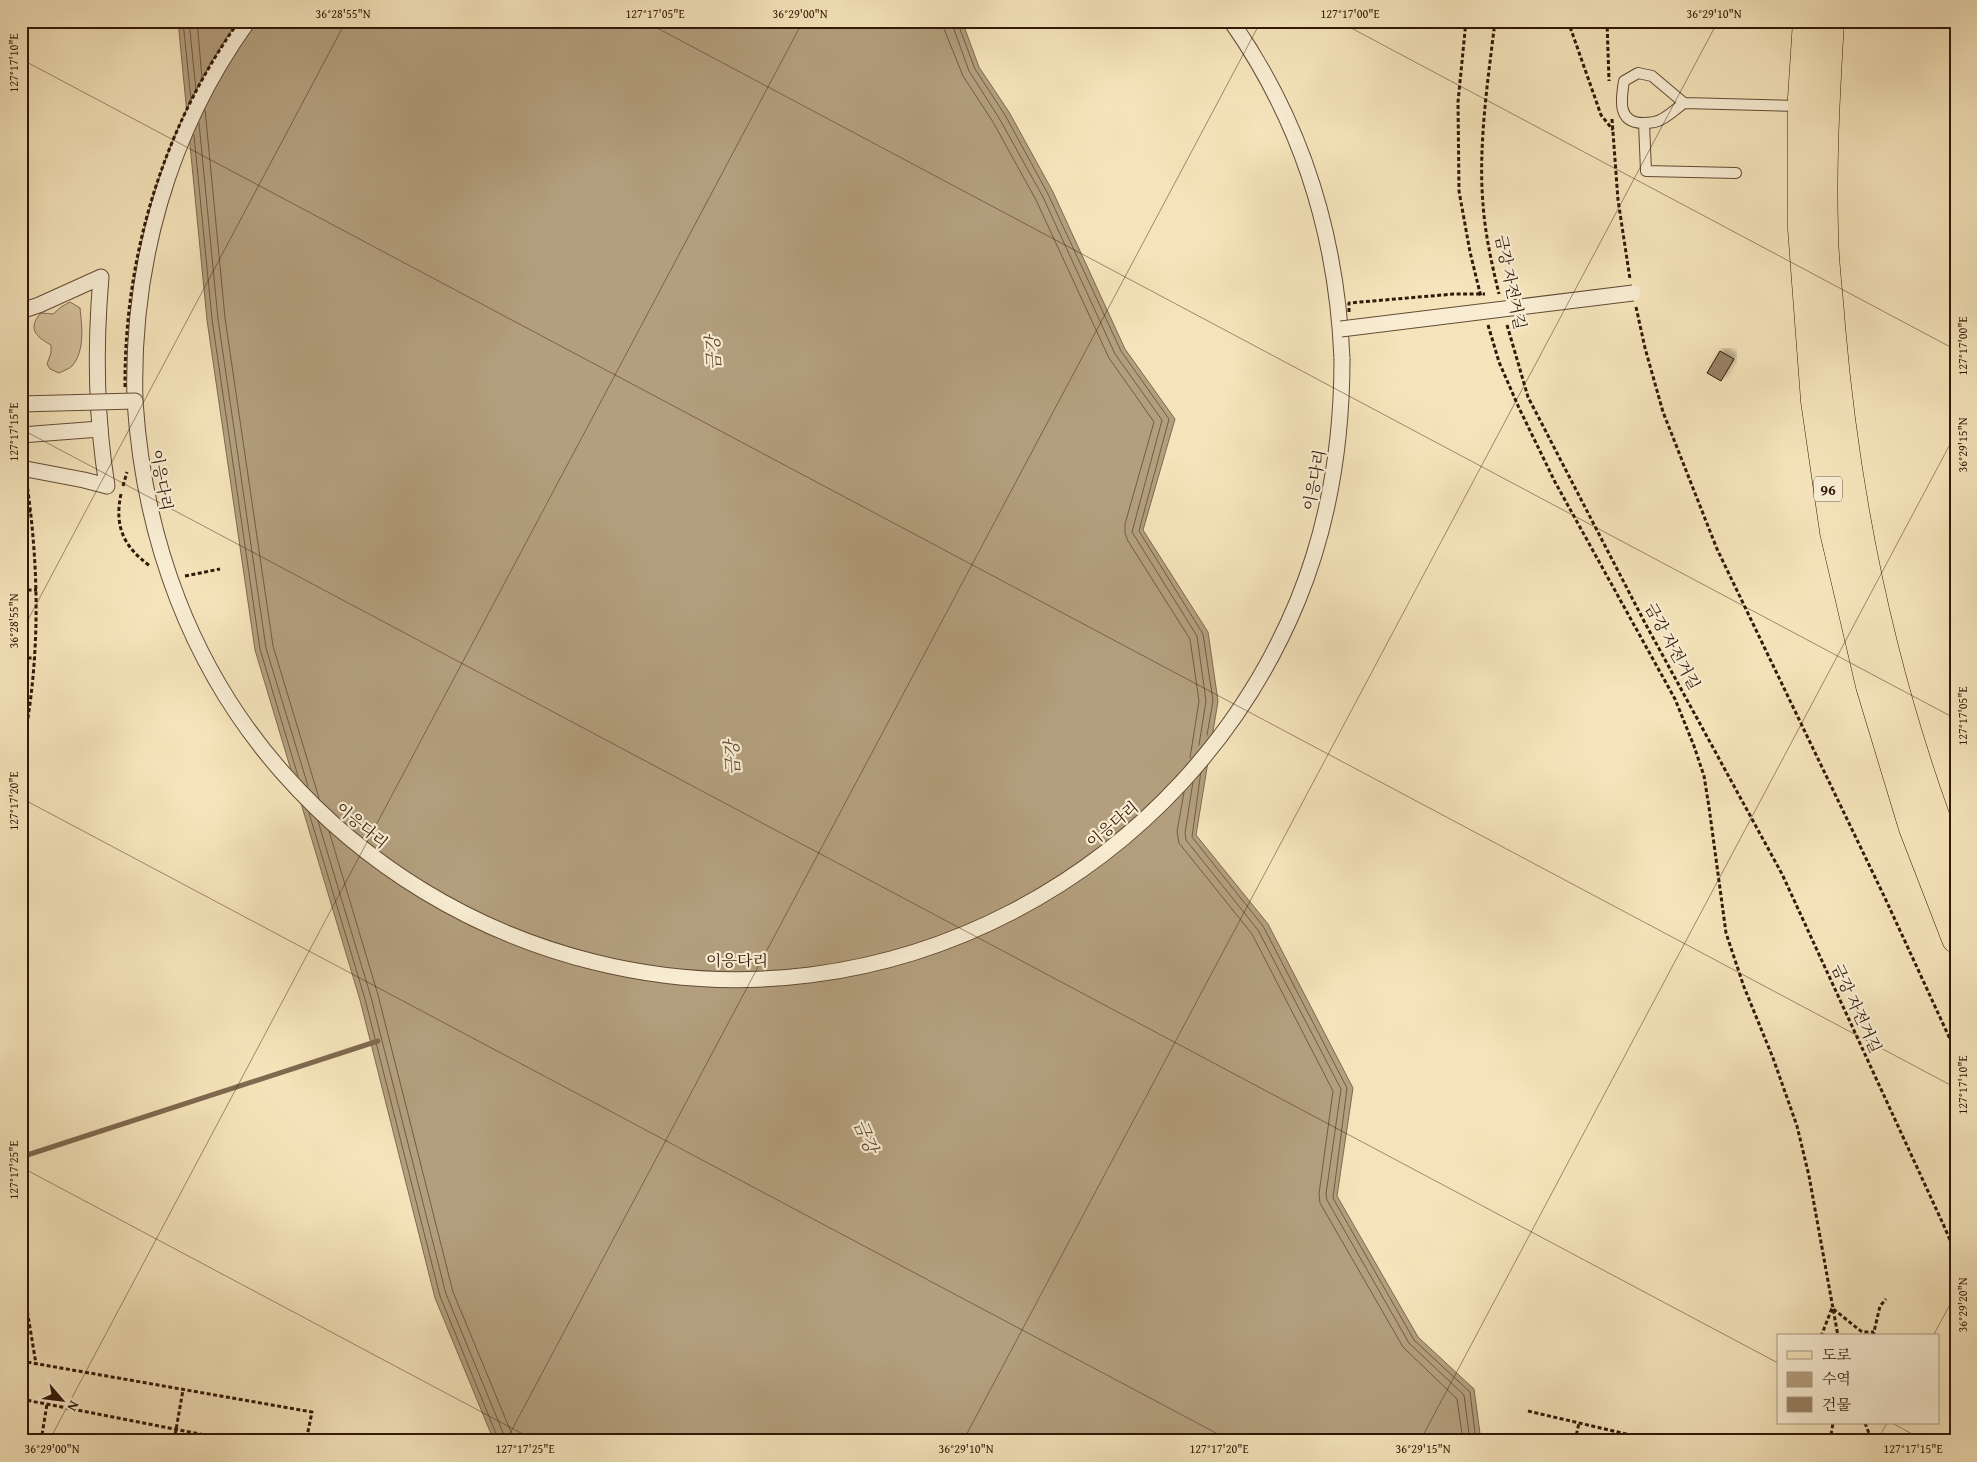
<svg xmlns="http://www.w3.org/2000/svg" width="1977" height="1462" font-family="'Gentium Book Plus','Noto Serif KR',serif">
  <style>
    .green { fill: #d4c19d; stroke: #836c52 }
    .water { fill: #b39f7e; stroke: #7f694f }
    .lines { fill: none; stroke-linecap: round; stroke-linejoin: round }
    .shore { stroke: #725c43; stroke-width: 1 }
    .stream { stroke: #7f694f; stroke-width: 5 }
    .building { fill: #978265; stroke: #321808; filter: url(#shadow) }
    .service-casing { stroke: #634b35; stroke-width: 12 }
    .pedestrian-casing { stroke: #634b35; stroke-width: 17 }
    .primary-casing { stroke: #321808; stroke-width: 29 }
    .path { stroke: #321808; stroke-width: 3; stroke-dasharray: 4 2.5; stroke-linecap: butt }
    .service { stroke: #f8edd3; stroke-width: 10 }
    .pedestrian { stroke: #f8edd3; stroke-width: 15 }
    .primary { stroke: #f5e4bb; stroke-width: 28 }
    .pedestrian-bridge-casing { stroke: #634b35; stroke-width: 17; stroke-linecap: butt }
    .path-bridge { stroke: #321808; stroke-width: 3; stroke-dasharray: 4 2.5; stroke-linecap: butt }
    .pedestrian-bridge { stroke: #f8edd3; stroke-width: 15 }
    .ticks { fill: none; stroke: #321808; stroke-width: 1; stroke-opacity: 0.45 }
    .labels { text-anchor: middle; dominant-baseline: central; stroke-width: 4.5; stroke-linejoin: round; paint-order: stroke }
    .shield { fill: #f8edd3; stroke: #6d5845; stroke-width: 1 }
    .shield-label { font-size: 15px; font-weight: bold; fill: #321808 }
    .street-label { font-size: 16px; fill: #321808; stroke: #f8edd3 }
    .water-label { font-size: 18px; font-style: italic; fill: #664e37; stroke: #f8edd3 }
    .neatline { fill: none; stroke: #321808; stroke-width: 2 }
    .ticks-label { font-size: 12px; text-anchor: middle; fill: #321808 }
  </style>
  <defs>
    <filter id="shadow"><feDropShadow dx="4.5" dy="-4.5" stdDeviation="2.5" flood-color="#0004"/></filter>
  </defs>
  <rect width="100%" height="100%" fill="#f5e4bb"/>
  <filter id="stains"><feTurbulence type="fractalNoise" baseFrequency=".004" numOctaves="4"/><feColorMatrix values="0 0 0 0 .2 0 0 0 0 .09 0 0 0 0 .02 0 0 0 .5 -.17"/></filter>
  <radialGradient id="worn" r=".72"><stop offset=".6" stop-color="#630" stop-opacity="0"/><stop offset="1" stop-color="#630" stop-opacity=".3"/></radialGradient>
  <!-- green -->
  <path class="green" d="M70 302 80 308C82 327 85 351 72 366 69 369 63 371 59 373L50 369 47 364 51 353V345C36 337 27 328 41 313L53 314 61 307Z"/>
  <!-- water -->
  <polygon class="water" points="178,21 962,21 979,67 1009,112 1053,192 1125,349 1175,419 1143,530 1208,632 1218,701 1196,835 1268,924 1353,1088 1337,1196 1418,1337 1474,1389 1481,1441 494,1441 435,1298 360,1000 255,650 207,320"/>
  <g class="lines">
    <!-- shore -->
    <g class="shore">
      <polyline points="183,21 191,100"/>
      <polyline points="189,21 196,90"/>
      <polyline points="197,21 202,78"/>
      <polyline points="943,21 944,29 963,76 993,122 1036,200 1109,358 1154,422 1125,524 1125,533 1128,541 1190,639 1199,701 1190,758"/>
      <polyline points="951,21 969,71 999,118 1043,197 1115,354 1162,420 1132,532 1197,636 1206,701 1199,745"/>
      <polyline points="957,21 975,69 1005,115 1048,194 1121,351 1169,419 1139,531 1203,634 1213,701 1207,735"/>
      <polyline points="205,109 225,318 273,646 319,798"/>
      <polyline points="199,123 218,319 266,648 308,786"/>
      <polyline points="194,135 212,319 260,649 298,776"/>
      <polyline points="1201,771 1192,837 1263,926 1347,1088 1333,1198 1414,1340 1470,1392 1476,1441"/>
      <polyline points="1193,782 1185,833 1186,840 1258,930 1341,1089 1326,1194 1327,1200 1409,1343 1464,1395 1470,1441"/>
      <polyline points="1184,792 1177,832 1179,843 1252,934 1333,1091 1319,1194 1320,1203 1403,1347 1457,1399 1463,1441"/>
      <polyline points="309,813 365,999 440,1296 499,1441"/>
      <polyline points="318,821 371,997 446,1294 504,1435 505,1441"/>
      <polyline points="329,831 378,995 453,1292 511,1432 512,1441"/>
    </g>
    <!-- stream -->
    <polyline class="stream" points="21,1157 378,1041"/>
  </g>
  <!-- building -->
  <polygon class="building" points="1720,351 1734,359 1721,381 1707,373"/>
  <g class="lines">
    <!-- service casing -->
    <g class="service-casing">
      <g id="service">
        <path d="M1684 103C1677 108 1670 115 1662 119 1656 123 1649 123 1643 123 1617 123 1621 99 1624 81L1638 73 1652 76 1684 103 1800 106"/>
        <polyline points="1644,123 1646,171 1736,173"/>
      </g>
    </g>
    <!-- pedestrian casing -->
    <g class="pedestrian-casing">
      <g id="pedestrian">
        <path d="M1231 21C1302 122 1337 237 1342 359"/>
        <path d="M21 311 39 305 101 277C95 346 96 418 107 486L84 480 21 468"/>
        <path d="M135 401C131 266 168 132 248 21"/>
        <polyline points="21,435 100,429"/>
      </g>
    </g>
    <!-- primary casing -->
    <g class="primary-casing">
      <g id="primary">
        <polyline points="1807,21 1802,98 1802,229 1815,401 1834,532 1870,686 1913,828 1956,939"/>
        <path d="M1830 21C1826 91 1822 160 1824 230 1824 262 1829 294 1831 326 1847 512 1887 697 1956 871"/>
      </g>
    </g>
    <!-- path -->
    <g class="path">
      <polyline points="1466,21 1458,102 1459,191 1470,252 1481,297"/>
      <path d="M1495 21C1488 80 1478 145 1483 204 1485 234 1492 265 1499 294"/>
      <polyline points="1568,21 1601,115 1613,130"/>
      <polyline points="1607,21 1609,81"/>
      <polyline points="1612,119 1618,200 1630,279"/>
      <polyline points="1636,307 1645,348 1663,412 1717,549 1885,898 1956,1052"/>
      <polyline points="1488,325 1499,362 1519,408 1555,482 1675,699 1694,746 1704,776 1709,807 1726,933 1744,987 1773,1058 1797,1126 1809,1176 1838,1336"/>
      <polyline points="1507,325 1528,397 1645,623 1782,874 1944,1226 1956,1254"/>
      <polyline points="123,486 127,472"/>
      <path d="M121 494C114 527 124 547 150 566"/>
      <polyline points="21,512 31,511"/>
      <polyline points="185,576 220,569"/>
      <polyline points="21,590 37,590"/>
      <polyline points="21,658 36,658"/>
      <polyline points="21,725 28,725"/>
      <path d="M21 757C40 665 40 577 27 484"/>
      <polyline points="21,1273 36,1364"/>
      <polyline points="1820,1336 1822,1334 1832,1308 1862,1332 1874,1332"/>
      <polyline points="1873,1336 1880,1306 1886,1299"/>
      <polyline points="21,1361 312,1412 306,1441"/>
      <polyline points="21,1399 235,1441"/>
      <polyline points="1528,1411 1656,1441"/>
      <polyline points="1865,1423 1872,1441"/>
      <polyline points="21,1424 27,1441"/>
      <polyline points="41,1441 47,1404"/>
      <polyline points="174,1441 183,1390"/>
      <polyline points="1575,1441 1579,1423"/>
      <polyline points="1830,1441 1833,1423"/>
    </g>
    <!-- service -->
    <use href="#service" class="service"/>
    <!-- pedestrian -->
    <use href="#pedestrian" class="pedestrian"/>
    <!-- primary -->
    <use href="#primary" class="primary"/>
    <!-- pedestrian-bridge casing -->
    <g class="pedestrian-bridge-casing">
      <g id="pedestrian-bridge">
        <polyline points="1341,329 1633,293"/>
        <path d="M21 404 135 401C144 539 191 669 283 773 365 866 473 932 594 962 885 1035 1185 875 1298 600 1329 524 1342 442 1342 359"/>
      </g>
    </g>
    <!-- path-bridge -->
    <g class="path-bridge">
      <polyline points="1349,312 1349,303 1454,294 1485,294"/>
      <path d="M125 387C124 256 163 128 239 21"/>
    </g>
    <!-- pedestrian-bridge -->
    <use href="#pedestrian-bridge" class="pedestrian-bridge"/>
  </g>
  <!-- ticks -->
  <path class="ticks" d="M644 21 1956 719M1338 21 1956 350M21 59 1956 1088M21 429 1778 1363M21 633 346 21M21 798 1231 1441M21 1167 536 1441M1933 1336 1956 1293M1892 1423 1925 1441M49 1441 803 21M506 1441 1261 21M963 1441 1718 21M1420 1441 1956 433M1877 1441 1887 1423"/>
  <g class="labels">
    <!-- shield labels -->
    <rect class="shield" x="1814" y="476.5" width="28" height="25" rx="4"/>
    <g class="shield-label">
      <text x="1828" y="489">96</text>
    </g>
    <!-- street labels -->
    <g class="street-label">
      <text transform="translate(1511 282) rotate(78)">금강 자전거길</text>
      <text transform="translate(162 480) rotate(80)">이응다리</text>
      <text transform="translate(1314 480) rotate(-79)">이응다리</text>
      <text transform="translate(1673 646) rotate(61)">금강 자전거길</text>
      <text transform="translate(1112 824) rotate(-40)">이응다리</text>
      <text transform="translate(362 825) rotate(40)">이응다리</text>
      <text x="737" y="960">이응다리</text>
      <text transform="translate(1857 1008) rotate(65)">금강 자전거길</text>
    </g>
    <!-- water labels -->
    <g class="water-label">
      <text transform="translate(713 353) rotate(-93)">금강</text>
      <text transform="translate(732 758) rotate(-93)">금강</text>
      <text transform="translate(866 1136) rotate(67)">금강</text>
    </g>
  </g>
  <!-- margin -->
  <rect width="1977" height="1462" fill="none" stroke="#f5e4bb" stroke-width="55"/>
  <!-- legend -->
  <rect x="1777" y="1334" width="162" height="90" fill="#f8edd3" stroke="#a99882"/>
  <rect x="1787" y="1351" width="25" height="8" fill="#f5e4bb" stroke="#a99882"/>
  <text x="1822" y="1360" font-size="15" fill="#321808">도로</text>
  <rect x="1787" y="1372" width="25" height="15" fill="#b39f7e" stroke="#a99882"/>
  <text x="1822" y="1384" font-size="15" fill="#321808">수역</text>
  <rect x="1787" y="1397" width="25" height="15" fill="#978265" stroke="#a99882"/>
  <text x="1822" y="1410" font-size="15" fill="#321808">건물</text>
  <!-- north arrow -->
  <g transform="translate(62 1400) rotate(118)" stroke="#f8edd3" stroke-width="4" paint-order="stroke">
  <path d="M0-4L9 19L0 12L-9 19Z" fill="#321808"/>
  <text y="-8" font-size="14" font-weight="bold" text-anchor="middle" fill="#321808">N</text>
  </g>
  <rect x="28" y="28" width="1922" height="1406" class="neatline"/>
  <g class="ticks-label">
    <text x="343" y="18">36°28'55"N</text>
    <text x="655" y="18">127°17'05"E</text>
    <text x="800" y="18">36°29'00"N</text>
    <text x="1350" y="18">127°17'00"E</text>
    <text x="1714" y="18">36°29'10"N</text>
    <text transform="translate(14 63) rotate(-90)" y="4">127°17'10"E</text>
    <text transform="translate(1963 346) rotate(-90)" y="4">127°17'00"E</text>
    <text transform="translate(14 432) rotate(-90)" y="4">127°17'15"E</text>
    <text transform="translate(1963 445) rotate(-90)" y="4">36°29'15"N</text>
    <text transform="translate(14 621) rotate(-90)" y="4">36°28'55"N</text>
    <text transform="translate(1963 716) rotate(-90)" y="4">127°17'05"E</text>
    <text transform="translate(14 801) rotate(-90)" y="4">127°17'20"E</text>
    <text transform="translate(1963 1085) rotate(-90)" y="4">127°17'10"E</text>
    <text transform="translate(14 1170) rotate(-90)" y="4">127°17'25"E</text>
    <text transform="translate(1963 1305) rotate(-90)" y="4">36°29'20"N</text>
    <text x="52" y="1453">36°29'00"N</text>
    <text x="525" y="1453">127°17'25"E</text>
    <text x="966" y="1453">36°29'10"N</text>
    <text x="1219" y="1453">127°17'20"E</text>
    <text x="1423" y="1453">36°29'15"N</text>
    <text x="1913" y="1453">127°17'15"E</text>
  </g>
  <rect width="100%" height="100%" filter="url(#stains)"/>
  <rect width="100%" height="100%" fill="url(#worn)"/>
</svg>
